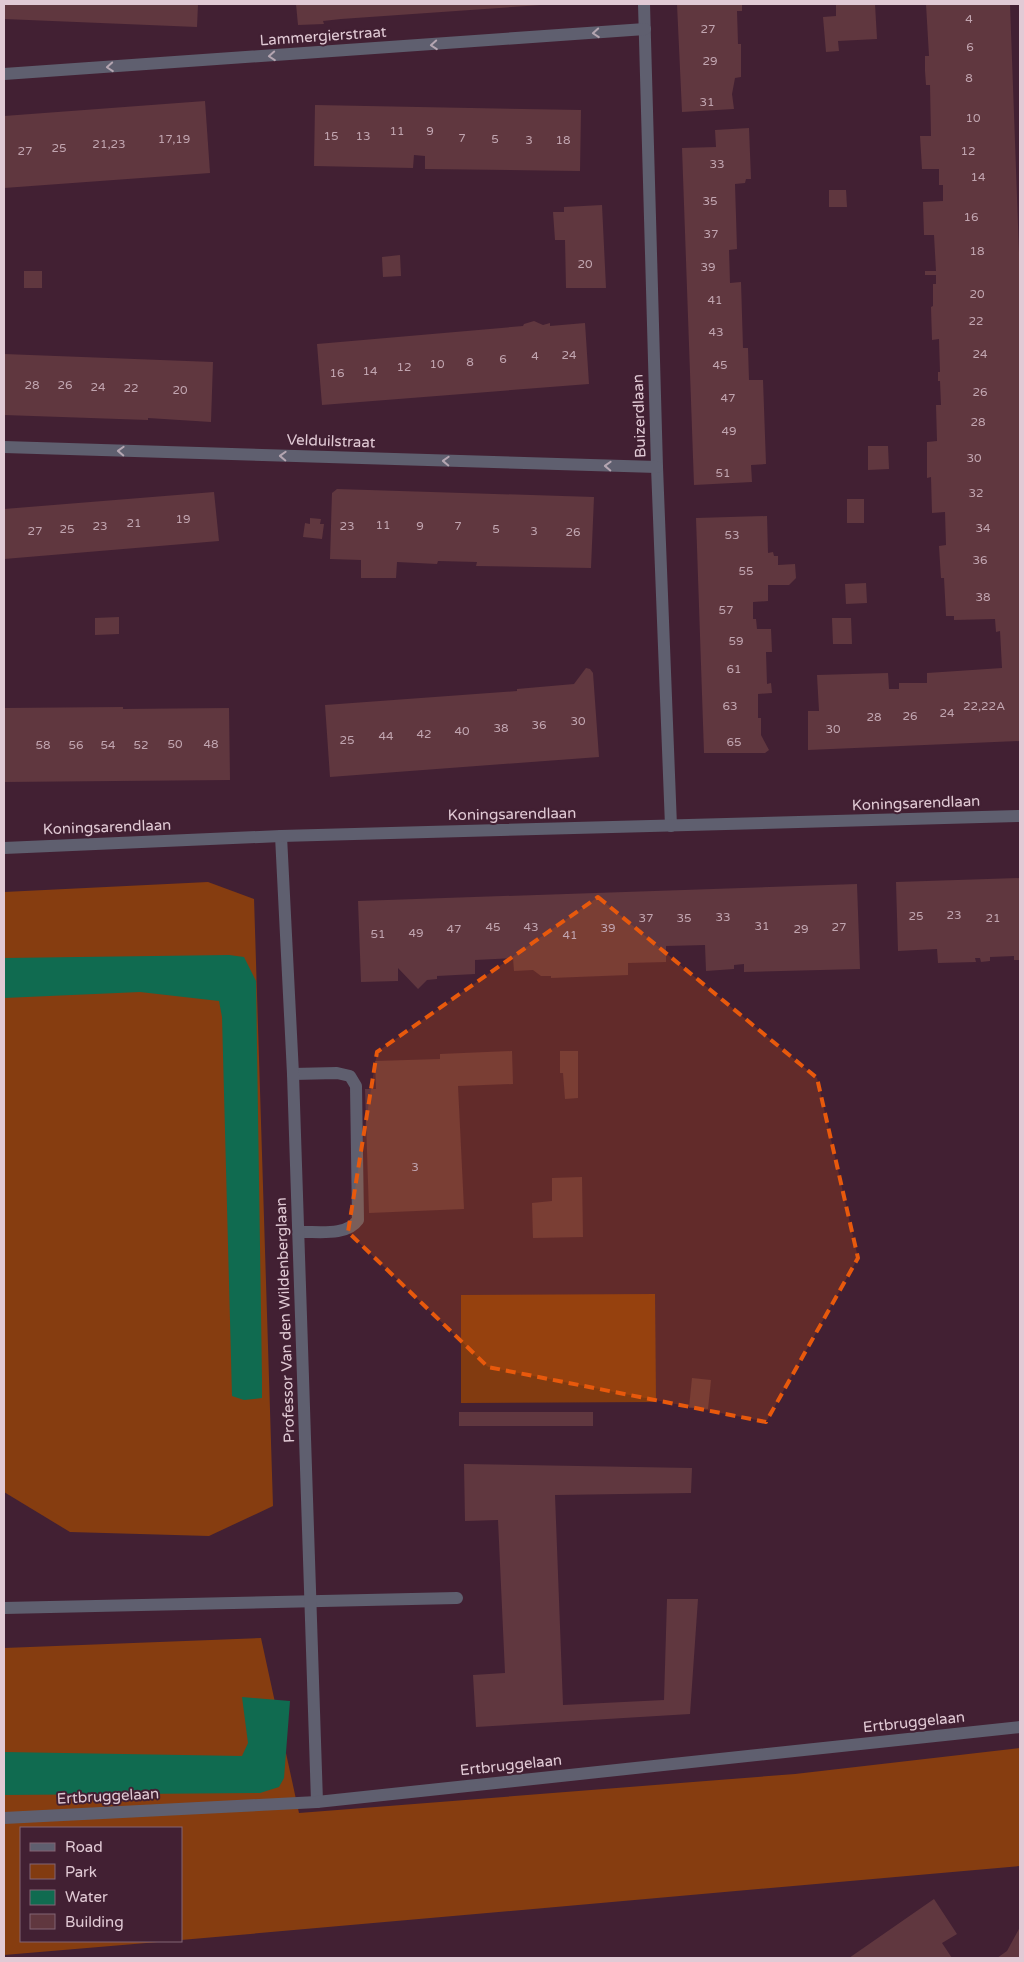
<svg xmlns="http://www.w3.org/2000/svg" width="1024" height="1962" font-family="'Varela Round',sans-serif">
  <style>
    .green { fill: #823b10 }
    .forest { fill: #863d10 }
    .water { fill: #106b50 }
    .building { fill: #60373f }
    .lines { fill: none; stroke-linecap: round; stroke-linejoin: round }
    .lane { stroke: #5f5f6f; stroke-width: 12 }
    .street { stroke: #5f5f6f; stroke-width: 12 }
    .oneway { stroke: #b4a5b1 }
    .marked { fill: #e8590c; fill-opacity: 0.2; stroke: #e8590c; stroke-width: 4; stroke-dasharray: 10 6; stroke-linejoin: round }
    .labels { text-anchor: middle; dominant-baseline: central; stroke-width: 4; stroke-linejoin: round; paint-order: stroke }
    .number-label { font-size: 12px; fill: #c1a5b0 }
    .street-label { font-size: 15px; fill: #e1cad5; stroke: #422033 }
  </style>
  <rect width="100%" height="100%" fill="#422033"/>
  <!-- green -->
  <polygon class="green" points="655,1294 656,1402 461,1403 461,1295"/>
  <!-- forest -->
  <g class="forest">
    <polygon points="208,882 254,899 273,1506 209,1536 70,1532 4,1492 4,892"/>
    <polygon points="261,1638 299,1813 795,1774 1020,1748 1020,1866 181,1940 181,1828 21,1828 21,1941 170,1941 4,1955 4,1648"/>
  </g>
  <!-- water -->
  <g class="water">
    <polygon points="229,955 244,957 256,981 262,1378 262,1398 244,1400 232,1396 222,1017 219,1001 140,992 4,998 4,958"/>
    <polygon points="242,1697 290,1701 284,1778 279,1787 260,1793 4,1795 4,1752 242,1756 248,1743"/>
  </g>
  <!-- building -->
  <g class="building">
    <polygon points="4,4 198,4 197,27 4,19"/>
    <polygon points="296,4 541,4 541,5 341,19 323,21 324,24 298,25"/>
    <polygon points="677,4 742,4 742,11 737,11 738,44 741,44 741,77 735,78 732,94 734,109 682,112"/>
    <polygon points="836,4 875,4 877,39 838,41 839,51 826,52 823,17 836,16"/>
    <polygon points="926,4 1010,4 1020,280 1020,741 808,750 808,711 819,711 817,675 888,673 889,689 899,689 899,683 927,683 927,673 1002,668 1000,631 996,632 995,619 954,620 954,616 946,616 944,578 941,578 939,546 946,545 945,512 932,513 931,477 927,478 927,442 937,441 936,405 941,405 940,381 938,381 938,372 940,372 939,339 932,340 931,307 933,306 933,284 936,284 936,275 925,275 925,271 936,271 934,235 924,235 923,202 943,201 943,185 939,185 939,169 922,169 920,136 931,136 930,85 926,85 925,71 925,56 929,56"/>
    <polygon points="205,101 210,173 4,188 4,116"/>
    <polygon points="315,105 581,110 580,171 425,169 425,156 414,155 413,168 314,166"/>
    <polygon points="749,128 751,179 746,179 745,183 735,184 737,249 729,250 730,283 741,282 743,348 748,348 749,380 763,380 766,464 751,465 752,482 694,485 682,148 716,147 715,130"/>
    <polygon points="829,190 846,190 847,207 829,207"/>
    <polygon points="602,205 606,288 566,288 565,240 555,240 553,212 564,212 564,207"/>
    <polygon points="400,255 401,276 383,277 382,257"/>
    <rect x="24" y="271" width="18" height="17"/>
    <polygon points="534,321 543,325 550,323 550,326 585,323 589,384 322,405 317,344 523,326 524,324"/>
    <polygon points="4,354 213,362 211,422 148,418 148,420 4,415"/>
    <polygon points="868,446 888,446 889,469 868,470"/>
    <polygon points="337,489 594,497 591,568 476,566 477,562 438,561 437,564 397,562 396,578 361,578 361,560 330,559 332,493"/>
    <polygon points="214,492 219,541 4,559 4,509"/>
    <rect x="847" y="499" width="17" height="24"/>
    <polygon points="767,516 768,553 773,552 774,556 778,556 778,565 795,564 796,578 789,585 768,585 768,601 753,602 753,619 756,619 757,629 771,629 772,652 766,652 767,684 771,683 772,693 758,694 758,718 761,718 761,735 769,750 765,753 704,753 696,518"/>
    <polygon points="310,518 321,519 320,524 324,524 322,539 303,537 305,523 310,524"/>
    <polygon points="866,583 867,603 846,604 845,584"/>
    <polygon points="119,617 119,634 95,635 95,618"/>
    <polygon points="832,618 851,618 852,644 833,644"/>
    <polygon points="586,668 590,669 593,673 599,757 330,777 325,705 517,691 517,689 574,684"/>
    <polygon points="123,707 123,709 229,708 230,780 4,782 4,708"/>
    <polygon points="1020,878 1020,960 1014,960 1014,956 990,957 990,961 981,962 980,958 975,958 976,962 938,963 937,949 898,951 896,882"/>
    <polygon points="857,884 860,969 744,972 744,964 734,965 734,969 706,971 705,945 666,946 666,962 628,963 628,975 551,978 551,976 541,976 533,970 514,971 513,958 475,960 475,974 437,976 437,979 427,980 418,989 398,968 398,981 361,982 358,901"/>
    <polygon points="512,1051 513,1084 458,1086 464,1209 369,1213 365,1089 376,1089 375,1061 440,1059 440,1054"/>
    <polygon points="560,1051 578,1051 578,1098 565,1099 563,1073 560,1073"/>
    <polygon points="582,1177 583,1237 533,1238 532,1203 552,1201 552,1178"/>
    <polygon points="692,1378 711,1380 708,1409 689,1408"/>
    <rect x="459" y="1412" width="134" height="14"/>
    <polygon points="464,1464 692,1468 691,1493 555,1495 563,1705 664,1700 667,1599 698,1599 690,1714 476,1727 473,1675 505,1673 498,1520 465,1521"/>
    <polygon points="934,1899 957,1934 942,1943 952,1958 849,1958"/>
    <polygon points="1020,1927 1020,1958 997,1958 1007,1951"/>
  </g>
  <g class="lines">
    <!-- lane -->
    <g class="lane">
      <path d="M293 1074 337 1073 350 1076 356 1086 358 1220C346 1237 316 1231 298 1232"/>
      <polyline points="4,1608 457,1598"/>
    </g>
    <!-- street -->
    <g class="street">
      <polyline points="644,4 657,467 671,826"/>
      <polyline points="4,74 645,29"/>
      <polyline points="4,447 657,467"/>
      <polyline points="281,836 293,1074 317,1802"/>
      <polyline points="4,848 281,836 1020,816"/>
      <polyline points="4,1818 317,1802 1020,1727"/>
    </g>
  </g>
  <!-- one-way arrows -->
  <defs><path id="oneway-chevron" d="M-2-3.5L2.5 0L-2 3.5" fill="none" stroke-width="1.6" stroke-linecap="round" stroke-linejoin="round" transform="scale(1.25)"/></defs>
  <g class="oneway">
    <use href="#oneway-chevron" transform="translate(596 33) rotate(176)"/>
    <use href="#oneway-chevron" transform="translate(434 45) rotate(176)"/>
    <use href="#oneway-chevron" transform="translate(272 56) rotate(176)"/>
    <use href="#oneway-chevron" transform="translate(110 67) rotate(176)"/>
    <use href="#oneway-chevron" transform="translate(121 451) rotate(-178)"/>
    <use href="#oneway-chevron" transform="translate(283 456) rotate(-178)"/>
    <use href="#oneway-chevron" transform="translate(446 461) rotate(-178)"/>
    <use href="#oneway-chevron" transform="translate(608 466) rotate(-178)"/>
  </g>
  <!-- marked area -->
  <path class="marked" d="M598 897 817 1078 858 1258 766 1422 488 1367 348 1232 377 1052Z"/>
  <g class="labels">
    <!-- number labels -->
    <g class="number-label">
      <text x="969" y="19">4</text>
      <text x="708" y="29">27</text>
      <text x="970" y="47">6</text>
      <text x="710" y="61">29</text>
      <text x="969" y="78">8</text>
      <text x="707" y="102">31</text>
      <text x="973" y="118">10</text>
      <text x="397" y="131">11</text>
      <text x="430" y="131">9</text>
      <text x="331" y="136">15</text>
      <text x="363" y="136">13</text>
      <text x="462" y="138">7</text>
      <text x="174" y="139">17,19</text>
      <text x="495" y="139">5</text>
      <text x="529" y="140">3</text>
      <text x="563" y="140">18</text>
      <text x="109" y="144">21,23</text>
      <text x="59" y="148">25</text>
      <text x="25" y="151">27</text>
      <text x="968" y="151">12</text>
      <text x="717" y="164">33</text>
      <text x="978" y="177">14</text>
      <text x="710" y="201">35</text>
      <text x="971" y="217">16</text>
      <text x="711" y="234">37</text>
      <text x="977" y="251">18</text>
      <text x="585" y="264">20</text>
      <text x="708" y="267">39</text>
      <text x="977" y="294">20</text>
      <text x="715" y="300">41</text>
      <text x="976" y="321">22</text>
      <text x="716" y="332">43</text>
      <text x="980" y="354">24</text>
      <text x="569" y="355">24</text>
      <text x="535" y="356">4</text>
      <text x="503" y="359">6</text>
      <text x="470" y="362">8</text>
      <text x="437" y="364">10</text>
      <text x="720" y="365">45</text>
      <text x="404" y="367">12</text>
      <text x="370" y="371">14</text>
      <text x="337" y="373">16</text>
      <text x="32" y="385">28</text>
      <text x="65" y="385">26</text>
      <text x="98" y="387">24</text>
      <text x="131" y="388">22</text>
      <text x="180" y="390">20</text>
      <text x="980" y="392">26</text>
      <text x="728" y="398">47</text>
      <text x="978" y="422">28</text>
      <text x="729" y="431">49</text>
      <text x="974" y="458">30</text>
      <text x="723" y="473">51</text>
      <text x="976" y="493">32</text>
      <text x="183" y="519">19</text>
      <text x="134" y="523">21</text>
      <text x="383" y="525">11</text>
      <text x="100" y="526">23</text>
      <text x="347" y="526">23</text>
      <text x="420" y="526">9</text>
      <text x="458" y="526">7</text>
      <text x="983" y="528">34</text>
      <text x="67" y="529">25</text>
      <text x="496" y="529">5</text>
      <text x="35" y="531">27</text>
      <text x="534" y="531">3</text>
      <text x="573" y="532">26</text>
      <text x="732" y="535">53</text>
      <text x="980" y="560">36</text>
      <text x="746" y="571">55</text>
      <text x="983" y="597">38</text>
      <text x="726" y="610">57</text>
      <text x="736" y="641">59</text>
      <text x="734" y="669">61</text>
      <text x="730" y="706">63</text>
      <text x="984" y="706">22,22A</text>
      <text x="947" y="713">24</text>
      <text x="910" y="716">26</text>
      <text x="874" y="717">28</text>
      <text x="578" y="721">30</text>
      <text x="539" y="725">36</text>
      <text x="501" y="728">38</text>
      <text x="833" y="729">30</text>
      <text x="462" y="731">40</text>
      <text x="424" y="734">42</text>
      <text x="386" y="736">44</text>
      <text x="347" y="740">25</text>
      <text x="734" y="742">65</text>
      <text x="175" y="744">50</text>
      <text x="211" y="744">48</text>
      <text x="43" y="745">58</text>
      <text x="76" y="745">56</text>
      <text x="108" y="745">54</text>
      <text x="141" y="745">52</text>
      <text x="954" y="915">23</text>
      <text x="916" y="916">25</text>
      <text x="723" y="917">33</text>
      <text x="646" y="918">37</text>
      <text x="684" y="918">35</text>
      <text x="993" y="918">21</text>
      <text x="762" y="926">31</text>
      <text x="493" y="927">45</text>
      <text x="531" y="927">43</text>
      <text x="839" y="927">27</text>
      <text x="608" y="928">39</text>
      <text x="454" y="929">47</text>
      <text x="801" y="929">29</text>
      <text x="416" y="933">49</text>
      <text x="378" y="934">51</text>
      <text x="570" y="935">41</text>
      <text x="415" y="1167">3</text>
    </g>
    <!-- street labels -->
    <g class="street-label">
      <text transform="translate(323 36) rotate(-4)">Lammergierstraat</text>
      <text transform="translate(639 416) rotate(-92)">Buizerdlaan</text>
      <text transform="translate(331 441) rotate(2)">Velduilstraat</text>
      <text transform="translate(916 803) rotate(-2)">Koningsarendlaan</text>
      <text transform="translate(512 814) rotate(-1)">Koningsarendlaan</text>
      <text transform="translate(107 827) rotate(-2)">Koningsarendlaan</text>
      <text transform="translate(285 1320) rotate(-92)">Professor Van den Wildenberglaan</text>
      <text transform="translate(914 1722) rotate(-6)">Ertbruggelaan</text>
      <text transform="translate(511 1765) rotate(-6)">Ertbruggelaan</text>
      <text transform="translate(108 1796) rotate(-3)">Ertbruggelaan</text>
    </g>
  </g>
  <!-- border -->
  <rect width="1024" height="1962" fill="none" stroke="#e1cad5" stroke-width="10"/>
  <!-- legend -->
  <rect x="20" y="1827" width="162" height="115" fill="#422033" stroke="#826474"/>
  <rect x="30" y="1843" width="25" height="8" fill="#5f5f6f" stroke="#826474"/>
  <text x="65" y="1852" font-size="15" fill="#e1cad5">Road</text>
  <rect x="30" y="1864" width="25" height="15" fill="#823b10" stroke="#826474"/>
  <text x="65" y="1877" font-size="15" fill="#e1cad5">Park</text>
  <rect x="30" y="1890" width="25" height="15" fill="#106b50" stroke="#826474"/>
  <text x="65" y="1902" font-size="15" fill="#e1cad5">Water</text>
  <rect x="30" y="1914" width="25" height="15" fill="#60373f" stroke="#826474"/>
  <text x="65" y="1927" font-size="15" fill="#e1cad5">Building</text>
</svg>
